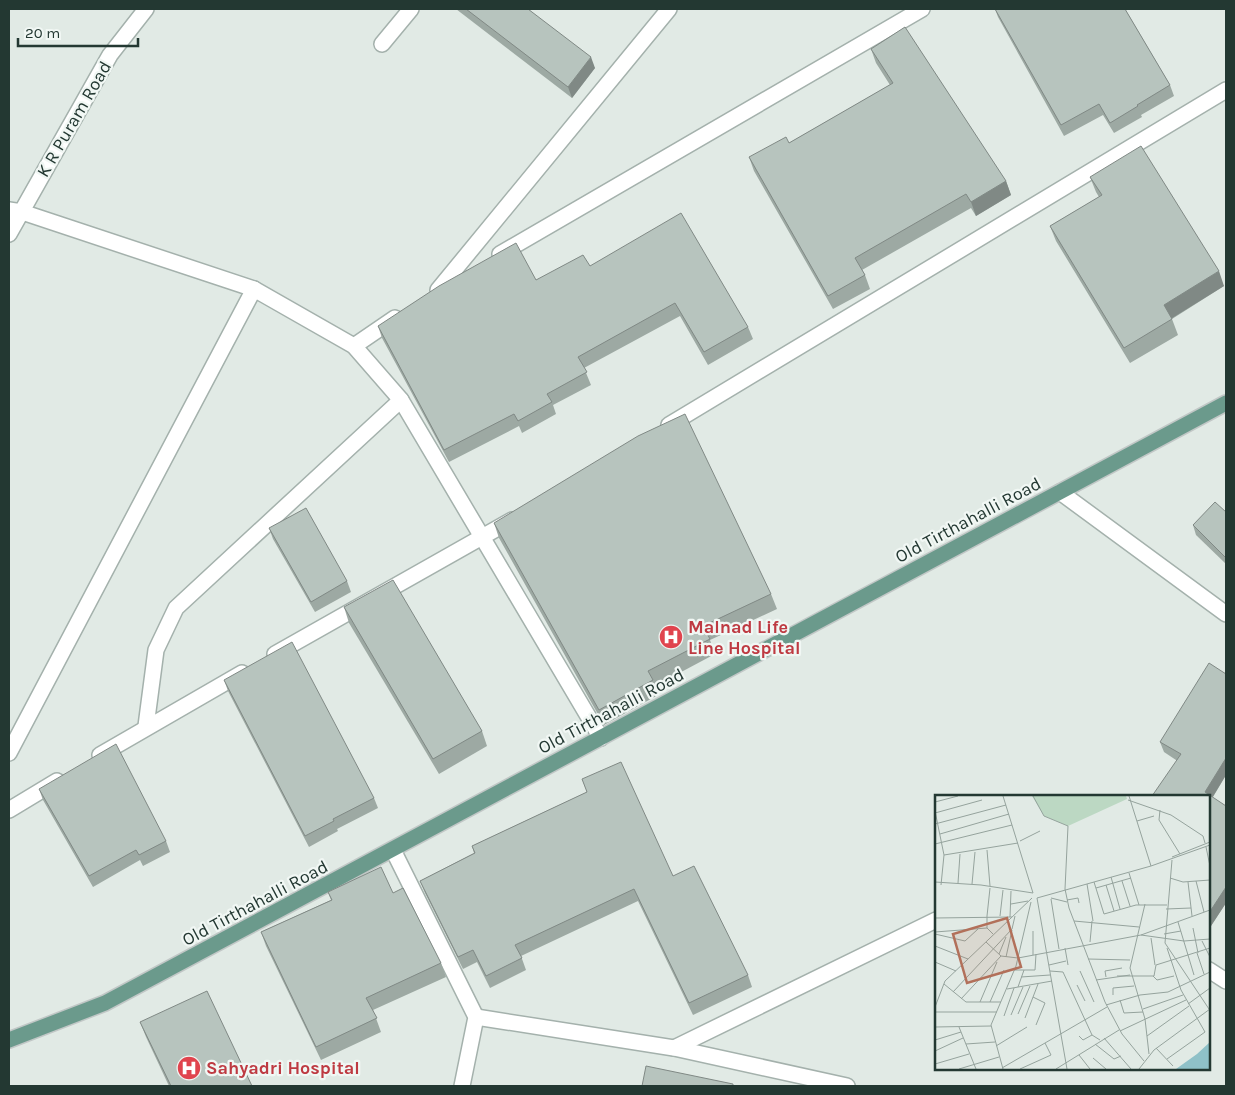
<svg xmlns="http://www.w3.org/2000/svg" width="1235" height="1095" font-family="Karla,sans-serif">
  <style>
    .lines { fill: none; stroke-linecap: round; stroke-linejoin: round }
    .minor-casing { stroke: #a4b1ac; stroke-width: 18 }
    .major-casing { stroke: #c1c7c6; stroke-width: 18 }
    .minor { stroke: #fff; stroke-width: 15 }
    .major { stroke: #6b9a8c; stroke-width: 15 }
    .wall { fill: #9da9a3 }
    .shaded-wall { fill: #808985 }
    .building { fill: #b7c4be; stroke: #808985 }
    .labels { text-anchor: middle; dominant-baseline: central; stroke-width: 4.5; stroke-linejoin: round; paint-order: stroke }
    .street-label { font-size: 18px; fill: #233832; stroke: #f1f7f4 }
    .health-label { font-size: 18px; font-weight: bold; fill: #be3a42; stroke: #f1f7f4; text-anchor: start }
    .inset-road { fill: none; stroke: #95a39d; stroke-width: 1 }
    .view { fill: #b2705a; fill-opacity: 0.15; stroke: #b2705a; stroke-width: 2.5 }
    .inset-edge { fill: none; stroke: #233832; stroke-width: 2.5 }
  </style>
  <rect width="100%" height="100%" fill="#e1eae5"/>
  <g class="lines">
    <!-- minor casing -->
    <g class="minor-casing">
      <g id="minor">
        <polyline points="382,44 411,9"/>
        <polyline points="9,210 22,212 254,289 354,346 401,400 601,738"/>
        <polyline points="9,234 110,55 146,9"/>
        <polyline points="500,254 922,9"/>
        <polyline points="438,290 669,9"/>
        <polyline points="354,346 395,318"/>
        <polyline points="669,425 1226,90"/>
        <polyline points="1060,492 1226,614"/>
        <polyline points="275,654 512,520"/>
        <polyline points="146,726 156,650 176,608 401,400"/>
        <polyline points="9,753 254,289"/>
        <polyline points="100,755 242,673"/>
        <polyline points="9,810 57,781"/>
        <polyline points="393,850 476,1017 462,1086"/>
        <polyline points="1209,970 1226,981"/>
        <polyline points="476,1017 674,1048 847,1086"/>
        <polyline points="674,1048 936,920"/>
      </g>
    </g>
    <!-- major casing -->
    <g class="major-casing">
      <polyline id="major" points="9,1040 105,1003 1226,403"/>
    </g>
    <!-- minor -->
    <use href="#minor" class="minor"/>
    <!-- major -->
    <use href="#major" class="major"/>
  </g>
  <!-- wall -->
  <g class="wall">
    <polygon points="456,9 528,9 595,68 572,98"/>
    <polygon points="995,9 1125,9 1170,85 1174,96 1141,115 1142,117 1114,133 1103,115 1064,136 998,17"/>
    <polygon points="871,49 1006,181 1011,195 976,216 971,208 862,270 865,275 870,289 833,309 754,171 749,157 789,143 890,85 876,63"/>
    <polygon points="1090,177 1224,286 1172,319 1178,335 1130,363 1056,241 1050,226 1099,197 1096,192"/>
    <polygon points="590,266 748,327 753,339 708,365 680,316 584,368 591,385 553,405 556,414 522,433 519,426 449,462 382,338 378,326 536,280"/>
    <polygon points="1226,512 1226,564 1196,535 1193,525"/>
    <polygon points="494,523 771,594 777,609 710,640 715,654 655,686 658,695 604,725 499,538"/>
    <polygon points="269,528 347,581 351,592 315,612 273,539"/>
    <polygon points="344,607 482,731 487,746 439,774 349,623"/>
    <polygon points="1226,674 1226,775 1213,797 1226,903 1209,929 1209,796 1176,760 1164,752 1160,742"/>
    <polygon points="224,680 374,798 378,808 337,829 338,831 309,847 228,691"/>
    <polygon points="582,779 673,876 748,975 752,987 693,1015 638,901 521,956 526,970 490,988 477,962 463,969 425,893 420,881 474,853 472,846 587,792"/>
    <polygon points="39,789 166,841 170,852 143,866 140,860 93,887 43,800"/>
    <polygon points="328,892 393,893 441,963 446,977 373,1010 381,1032 321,1060 266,946 261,932 331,900"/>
    <polygon points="140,1022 252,1086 169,1086 146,1037"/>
  </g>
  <!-- shaded-wall -->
  <g class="shaded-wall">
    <polygon points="591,57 595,68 572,98 568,87"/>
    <polygon points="1006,181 1011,195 976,216 971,202"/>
    <polygon points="1219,271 1224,286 1169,320 1164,305"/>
    <polygon points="1226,758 1226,775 1209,803 1205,792"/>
    <polygon points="1226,887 1226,903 1209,929 1209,913"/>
  </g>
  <!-- building -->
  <g class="building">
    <polygon points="466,9 528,9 591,57 568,87"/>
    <polygon points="995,9 1125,9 1170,85 1137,105 1138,106 1110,123 1099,104 1061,125"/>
    <polygon points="905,27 1006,181 971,202 966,194 855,258 865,275 828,296 749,157 786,137 789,143 893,83 871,49"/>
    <polygon points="1141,146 1219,271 1164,305 1172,319 1124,348 1050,226 1102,195 1090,177"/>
    <polygon points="681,213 748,327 704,352 675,303 578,357 587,372 547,394 552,402 518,421 514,414 444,450 378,326 439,286 516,243 536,280 583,255 590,266"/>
    <polygon points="685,414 771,594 703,626 710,639 648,671 653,680 599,710 494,523 638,436"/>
    <polygon points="1215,502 1226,512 1226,558 1193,525"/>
    <polygon points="306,508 347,581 311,602 269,528"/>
    <polygon points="393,580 482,731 433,759 344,607"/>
    <polygon points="292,642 374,798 333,819 334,821 305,836 224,680"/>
    <polygon points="1209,663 1226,674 1226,758 1205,792 1226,806 1226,887 1209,913 1209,796 1152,796 1181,754 1160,742"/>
    <polygon points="116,744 166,841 139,855 136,850 89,876 39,789"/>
    <polygon points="621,762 673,876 694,866 748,975 689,1003 634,889 515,945 522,958 486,976 473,950 458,957 420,881 475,853 472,846 587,792 582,779"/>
    <polygon points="381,867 393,893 403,888 441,963 366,998 377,1018 316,1047 261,932 332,900 328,892"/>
    <polygon points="207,991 252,1086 171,1086 140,1022"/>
    <polygon points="646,1066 733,1084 733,1086 642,1086"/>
  </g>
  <!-- icons -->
  <defs>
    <g id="hospital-disc" transform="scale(1.25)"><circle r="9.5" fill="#e0444e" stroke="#f1f7f4"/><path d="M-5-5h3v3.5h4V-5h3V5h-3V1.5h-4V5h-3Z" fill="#fff"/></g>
  </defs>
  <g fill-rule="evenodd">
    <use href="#hospital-disc" x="671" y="637"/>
    <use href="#hospital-disc" x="189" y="1068"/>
  </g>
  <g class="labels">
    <!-- street labels -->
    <g class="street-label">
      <text transform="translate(74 119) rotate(-60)">K R Puram Road</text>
      <text transform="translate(968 520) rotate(-28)">Old Tirthahalli Road</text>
      <text transform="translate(611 711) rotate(-28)">Old Tirthahalli Road</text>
      <text transform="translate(255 903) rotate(-28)">Old Tirthahalli Road</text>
    </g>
    <!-- health labels -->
    <g class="health-label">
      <text x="688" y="627">Malnad Life<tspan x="688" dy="21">Line Hospital</tspan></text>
      <text x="206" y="1068">Sahyadri Hospital</text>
    </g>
  </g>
  <!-- overview -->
  <g transform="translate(935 795)">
    <rect width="275" height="275" fill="#e1eae5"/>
    <path d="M97 1H191L192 4 133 31 109 21Z" fill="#bcd8c3"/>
    <path d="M275 247V274H241L262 259Z" fill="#8fc1c8"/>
    <path class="inset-road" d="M68 1 98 98M98 1 109 21 133 31 130 94M194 1 216 71M193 5 236 20 268 41 270 48M0 7 23 1M225 15 224 25 245 59M0 16 9 60 6 90M0 18 47 5M202 26 219 21M0 29 71 10M5 39 74 19M85 46 105 36M0 49 77 30M271 52 275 71M52 55 55 91M9 60 83 48M237 62 275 47M237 65 230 148 274 214M194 78 204 110M176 82 185 114M235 83 248 87 275 85M187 86 195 111M261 86 269 117M0 87 46 90 98 98M159 87 169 119 201 110H232M253 87 257 121M23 88 25 59M37 89 40 57M152 89 158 126M171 90 179 116M55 93 52 121V133L58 139M161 93 196 83M130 94 134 113 170 207 187 239 209 266M102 103 132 274M102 103 216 71 275 50M116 103 132 107M116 104 124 154M132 105 143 103 144 108M76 109 93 106M210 109 195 173 210 224 214 259M231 114 256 113M65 121 68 95M75 122 76 96M0 123 77 122M139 126 204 132M243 127 259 180M258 133 263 158M98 136V160M0 137 52 133M0 139 30 146 43 134M229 139 246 136M206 140 249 146 275 144M216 143 220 170M267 146 275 162M51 147 66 161 83 163 206 140 275 115M155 147 157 126M0 151 33 164M130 153 133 170M232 153 246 195 270 237 232 264M262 158 269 179M64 159 71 142M71 162 77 135M153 164 195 165M0 167 21 176M114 170 131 166M79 175H100L101 159M115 176 128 177 157 240 165 245M145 176 159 207M182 181H219L221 170 275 153M218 181 222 185 239 181M86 182 115 180M171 182 170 176 187 173M161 185 195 180M9 189 31 207H66M142 190 150 206M83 192 89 175M72 194 117 186M18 197 77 134 80 121M178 200V193L199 191M98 202 110 208 101 230M26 204 66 161M185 205 189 218 208 217M45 207 62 167M55 207 69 175M253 209 275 193M171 210 205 200 233 197 275 177M0 212 10 186 97 103M208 214 248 200M0 217H62M83 219 95 191M76 220 88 192M69 221 79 193M90 223 103 189M0 232 56 231M24 232 41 274M185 236 251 205M144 241 148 245 157 240M212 241 254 211M169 243 196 274M0 245 26 237M31 249 60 247M160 249 179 264 186 261M61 251 92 232M221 253 238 271M0 256 28 243M144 260 155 274M158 263 171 274M0 269 34 259M67 273 172 212M24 274 64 262M68 274 56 230 81 171 96 107M85 274 116 260 110 248M121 274 184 235M204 274 219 255 275 214"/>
    <path class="view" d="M72 123 86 172 32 188 18 139Z"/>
    <rect width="275" height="275" class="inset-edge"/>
  </g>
  <!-- border -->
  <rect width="1235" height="1095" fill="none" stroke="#233832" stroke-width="20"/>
  <!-- scale -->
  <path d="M18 38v8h120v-8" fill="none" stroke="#233832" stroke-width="2.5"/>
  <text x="25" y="38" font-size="15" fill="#233832" stroke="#f1f7f4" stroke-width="4" paint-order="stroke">20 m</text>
</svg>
